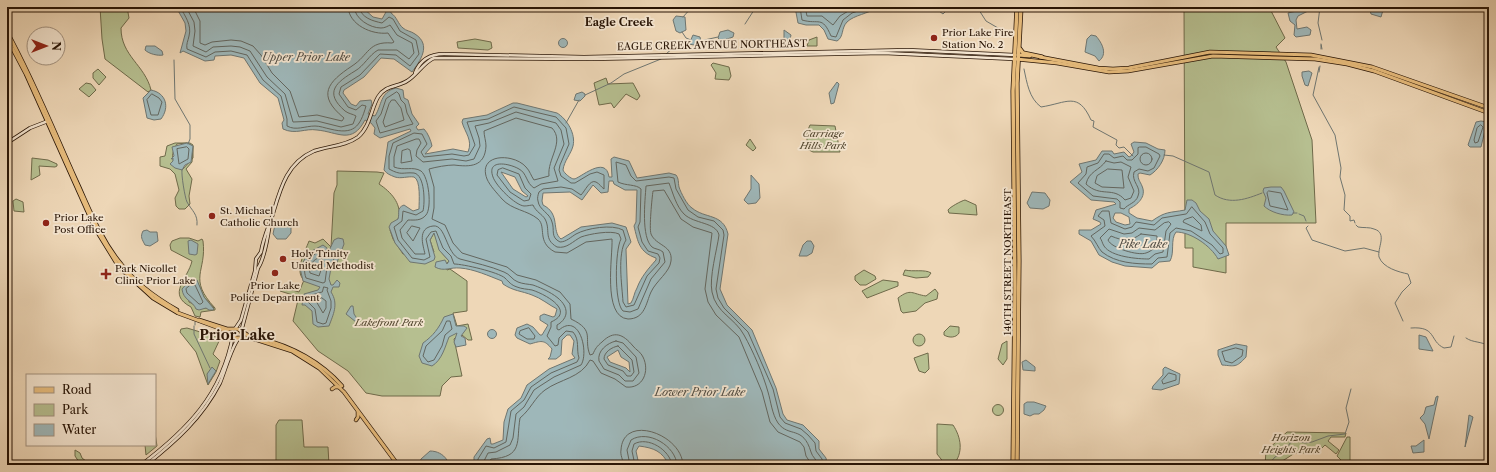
<svg xmlns="http://www.w3.org/2000/svg" width="1496" height="472" font-family="'Libre Caslon Text',serif">
  <style>
    .green { fill: #b6bf90; stroke: #6f6a4a; fill-rule: evenodd }
    .water { fill: #9eb7b9; stroke: #6f7671; fill-rule: evenodd }
    .lines { fill: none; stroke-linecap: round; stroke-linejoin: round }
    .shore { stroke: #63665f; stroke-width: 1 }
    .stream { stroke: #6f7671; stroke-width: 1 }
    .secondary-casing { stroke: #281405; stroke-width: 4 }
    .primary-casing { stroke: #281405; stroke-width: 4.5 }
    .trunk-casing { stroke: #281405; stroke-width: 5 }
    .secondary { stroke: #f4e5d0; stroke-width: 2.5 }
    .primary { stroke: #e7bc7c; stroke-width: 3 }
    .trunk { stroke: #e7bc7c; stroke-width: 3.5 }
    .poi-dot { fill: #8f2418; stroke: #f4e5d0; stroke-width: 1.5 }
    .labels { text-anchor: middle; dominant-baseline: central; stroke-width: 3.5; stroke-linejoin: round; paint-order: stroke }
    .poi-label { font-size: 10px; fill: #281405; stroke: #f4e5d0; text-anchor: start }
    .street-label { font-size: 10px; fill: #281405; stroke: #f4e5d0 }
    .park-label { font-size: 10px; font-style: italic; fill: #53472f; stroke: #f4e5d0 }
    .neighbourhood-label { font-size: 11px; font-weight: bold; fill: #281405; stroke: #f4e5d0 }
    .water-label { font-size: 11px; font-style: italic; fill: #514d44; stroke: #f4e5d0 }
    .district-label { font-size: 14px; font-weight: bold; fill: #281405; stroke: #f4e5d0 }
  </style>
  <rect width="100%" height="100%" fill="#eed7b7"/>
  <filter id="stains"><feTurbulence type="fractalNoise" baseFrequency=".005" numOctaves="4"/><feColorMatrix values="0 0 0 0 .2 0 0 0 0 .09 0 0 0 0 .02 0 0 0 .5 -.17"/></filter>
  <radialGradient id="worn" r=".72"><stop offset=".6" stop-color="#630" stop-opacity="0"/><stop offset="1" stop-color="#630" stop-opacity=".3"/></radialGradient>
  <!-- green -->
  <g class="green">
    <path d="M100 7H127L129 18 121 28C121 56 145 65 151 90L148 92 105 59 102 39Z"/>
    <polygon points="1184,7 1269,7 1285,38 1276,47 1286,62 1312,140 1316,223 1226,223 1226,273 1193,267 1193,248 1185,248"/>
    <polygon points="817,37 817,46 807,46 809,40"/>
    <polygon points="475,39 491,42 492,48 488,50 458,48 457,42"/>
    <polygon points="713,63 729,67 731,76 729,80 715,79 716,73 711,65"/>
    <polygon points="98,69 106,77 99,85 93,78 93,73"/>
    <polygon points="606,78 608,84 633,83 640,96 637,100 626,94 614,108 611,103 599,105 594,83"/>
    <polygon points="86,83 91,84 96,90 89,97 79,89"/>
    <polygon points="810,125 835,126 840,152 813,152 807,149 807,132"/>
    <polygon points="750,139 756,148 753,151 746,145"/>
    <path d="M175 143H190L193 145 192 162 186 169 192 179 189 196 190 204 185 209H179L176 206 175 198 179 190 175 174 170 169 160 166V157L165 156 167 146ZM187 143 193 146V158L182 170C171 163 170 155 177 144Z"/>
    <polygon points="32,158 48,160 57,164 57,166 55,167 39,166 40,175 31,180"/>
    <path d="M337 171 377 172 384 173 379 184C391 192 401 203 399 217 398 220 392 227 390 230L393 239 403 254 434 252 430 240 434 233 442 253 449 261 446 264 447 270 450 269 467 281V311L453 313 457 326 468 324 472 340H468L462 335H458L454 339 462 376 451 377 442 386 440 396H382L366 393 348 371 318 351 293 321 298 300 296 296 280 291 282 287 299 292 304 280C294 271 305 252 309 241L315 243 323 239 331 247 334 193 337 185Z"/>
    <polygon points="16,199 23,202 24,212 14,211 13,201"/>
    <path d="M965 200 976 205 977 215 949 213 948 210C950 207 961 201 965 200Z"/>
    <path d="M180 238H189L198 241 202 239 203 241C207 272 187 278 215 308V310L201 312 200 317 195 316 191 307C166 294 188 279 192 261L171 250 170 245 172 241ZM189 282 199 285 204 297 214 308H202L189 302 186 284Z"/>
    <polygon points="864,270 875,276 876,279 866,285 860,285 855,280 855,276"/>
    <path d="M905 270C913 272 925 269 931 273L928 277 916 278 903 275Z"/>
    <polygon points="883,280 898,282 898,286 867,298 862,291"/>
    <path d="M935 289 938 293 937 299 925 303 916 311 903 313 901 311 898 298C911 288 912 294 926 296Z"/>
    <path d="M950 326 959 327V333C956 338 949 338 944 335V332Z"/>
    <polygon points="187,328 217,337 220,339 213,354 220,361 216,372 208,385 196,352 180,332 181,329"/>
    <circle cx="919" cy="340" r="6"/>
    <polygon points="1007,341 1007,359 1003,365 998,359 1002,344"/>
    <polygon points="928,353 929,369 925,373 919,371 914,358"/>
    <circle cx="998" cy="410" r="5.5"/>
    <polygon points="279,420 302,420 304,447 328,447 329,465 276,465 276,425"/>
    <path d="M937 424 953 425C961 437 964 453 953 465L945 464 937 454Z"/>
    <polygon points="1287,432 1346,433 1345,437 1331,437 1328,441 1339,450 1336,454 1325,445 1317,453 1295,453 1276,465 1265,465 1266,451"/>
    <polygon points="155,433 157,446 146,455 145,445 155,445"/>
    <polygon points="1347,437 1350,437 1350,465 1346,465 1337,456"/>
    <polygon points="75,450 80,453 82,458 91,465 81,465 75,456"/>
  </g>
  <!-- water -->
  <g class="water">
    <path d="M176 7H362L373 17 382 19 386 12 385 7H390L391 13C397 17 398 24 403 28 406 31 411 31 415 34 432 45 420 61 412 72L394 59 381 58 364 77 344 90 343 93 351 104 356 106 360 101 371 100 372 104 368 114 375 116C382 105 380 92 396 88L403 90 404 98 408 100 412 114 419 124 416 127 418 130 424 129C428 133 431 141 432 146L425 154 453 149 468 152C473 140 465 133 462 122L463 119 487 115 513 103H517L557 113C567 119 576 134 573 146 571 154 564 161 563 170 564 173 571 179 574 179 579 179 606 154 609 177H612L611 159 614 157 629 161 637 178 669 173 676 175C679 179 678 182 679 187 681 193 687 205 692 208 705 219 723 213 728 234L720 289 727 305 752 330 776 388 783 414 787 420 803 425 819 441V449L826 458 827 465H669C662 451 654 448 639 446L636 451 639 465H474V457L487 439 490 438 491 444H493L503 440 504 422 508 409 521 398 527 385 549 369 575 358 572 354 574 341 570 335H567L562 340 561 355 556 359H548L550 357 552 349C544 339 541 341 530 344L517 338 515 335 517 328 527 324 533 327 540 335H542L548 325 540 320V316L544 314 553 317 555 316 557 309C549 305 541 298 532 295 522 291 513 291 503 284L502 281C489 276 474 269 460 268 450 267 444 272 435 267L436 262 445 260 447 264 449 261 439 250 434 233 430 240 435 257 434 260 425 264 410 262 395 243 389 227 391 223 398 219C400 213 396 208 404 205L413 211 419 209C419 202 421 180 414 177 408 176 401 179 395 177 390 175 387 174 384 170L388 142 411 131 410 129 380 138 374 134 375 128 371 123 365 120C352 145 338 132 317 130 305 128 296 135 283 129L282 123 284 120 278 98 260 83 244 58 231 55 215 56 214 60 205 61 183 51 180 53 186 31 185 23ZM501 172 515 177 522 191 528 196 526 197 513 189ZM609 181H613L614 184 625 190H637L636 222 634 226C638 242 639 252 656 258V260C648 269 641 277 637 288 634 293 634 298 631 303L628 304 626 249 631 242 626 227 612 223 581 227 561 239C551 231 561 214 543 205L542 201 543 193 570 192 582 200 593 185 601 193 608 192ZM618 350 621 357 629 362 630 372 626 368 610 362 607 357Z"/>
    <path d="M795 7H878C868 14 854 15 847 22 841 28 844 37 837 41L828 39 824 30 819 25H806L798 23Z"/>
    <polygon points="1369,7 1381,7 1383,10 1381,17 1371,14"/>
    <polygon points="1305,9 1308,11 1298,16 1296,20 1297,29 1307,27 1311,30 1310,35 1296,37 1294,35 1295,25 1290,21 1288,13"/>
    <polygon points="676,16 685,17 686,30 680,33 676,31 673,20"/>
    <polygon points="728,30 734,33 733,37 721,41 718,38 720,32"/>
    <polygon points="784,30 791,35 789,44 784,43"/>
    <polygon points="693,35 700,37 701,42 694,45 689,44"/>
    <path d="M1091 35 1096 36C1102 43 1108 54 1099 61L1095 56 1085 52 1087 39Z"/>
    <circle cx="563" cy="43" r="4.5"/>
    <path d="M146 46H155L162 51 163 55C158 56 149 54 145 50Z"/>
    <polygon points="1309,71 1312,73 1308,86 1305,85 1302,76 1302,72"/>
    <polygon points="837,82 839,84 834,103 831,104 829,93"/>
    <path d="M151 90C166 93 170 107 161 119L154 120 147 118 143 98Z"/>
    <polygon points="582,92 585,94 585,96 580,101 574,100 576,94"/>
    <polygon points="1481,121 1487,122 1481,147 1470,147 1468,145 1476,122"/>
    <path d="M1134 142 1146 143 1158 149 1165 150C1165 160 1158 170 1150 175L1140 173 1138 174C1138 180 1140 181 1142 186 1147 197 1137 205 1129 209V213L1137 218 1152 221C1166 211 1169 213 1185 210L1187 200H1192L1196 203 1200 211 1209 219 1213 231 1226 246 1229 255 1218 259C1211 246 1191 232 1176 232 1170 240 1175 252 1170 261L1159 262 1152 268 1125 266 1112 262 1099 255 1091 241 1079 234V230H1091L1101 224 1100 222 1093 219 1096 210 1116 204 1114 202 1091 200 1070 182 1082 172 1079 164 1096 160 1102 151H1112L1114 154 1124 152 1129 157 1131 156 1134 152 1131 144ZM1115 213H1121L1129 217 1130 224 1125 225 1116 222 1113 218Z"/>
    <polygon points="187,143 193,146 191,162 185,165 182,170 175,168 170,164 173,161 173,158 171,159 174,156 172,147"/>
    <polygon points="751,175 759,184 760,198 756,203 748,204 744,200 751,189"/>
    <path d="M1271 187H1281L1284 191 1294 212 1292 215C1283 216 1270 212 1264 206L1266 198 1263 191 1264 188Z"/>
    <polygon points="1032,192 1045,193 1050,200 1049,206 1043,209 1030,208 1027,203"/>
    <polygon points="276,220 291,226 291,233 286,239 277,239 273,234"/>
    <path d="M147 230 150 232H157L158 241 150 246 145 245C142 239 140 237 143 231Z"/>
    <path d="M338 238 343 239 344 244 336 265 331 268 329 279 331 285H333L337 280 340 283 339 287H333L331 292C339 304 333 315 329 326L318 327 313 324 312 311 305 305H302L304 294 318 290 320 287 303 281 300 268 308 253 323 245 327 248 328 253 334 240Z"/>
    <polygon points="191,240 198,244 197,254 195,255 189,254 188,241"/>
    <polygon points="807,241 811,241 814,246 812,253 807,256 799,256 803,245"/>
    <path d="M191 279 197 280 204 297 214 309 213 310H209L206 308 199 310 196 309C193 301 183 300 182 289Z"/>
    <polygon points="351,306 353,306 354,314 358,320 356,322 346,314"/>
    <path d="M453 314 456 326H464L467 328 461 336 465 338 466 345 456 347 454 342 457 333 449 337C445 347 442 360 432 366L422 363 419 356 423 343C433 336 439 328 444 317Z"/>
    <circle cx="492" cy="334" r="4.5"/>
    <polygon points="1419,335 1426,337 1433,351 1419,349"/>
    <path d="M1236 344 1247 346 1246 357C1236 368 1235 366 1222 365L1218 355V350Z"/>
    <polygon points="1026,360 1035,367 1035,371 1023,370 1022,362"/>
    <polygon points="212,367 216,371 208,384 207,374"/>
    <polygon points="1165,367 1180,374 1179,384 1161,390 1152,389 1153,386 1163,375 1163,369"/>
    <polygon points="1438,396 1438,397 1429,439 1425,424 1420,418 1424,414 1426,407 1434,405 1436,397"/>
    <polygon points="1027,402 1034,402 1046,406 1044,410 1039,414 1034,414 1030,416 1024,414 1024,404"/>
    <polygon points="1469,415 1473,417 1465,447"/>
    <polygon points="1424,440 1424,452 1413,453 1411,446 1416,446"/>
    <path d="M430 451C437 451 443 454 447 460L446 465H419L421 459Z"/>
  </g>
  <g class="lines">
    <!-- shore -->
    <g class="shore">
      <path d="M180 7C185 16 192 25 189 36 188 41 186 44 187 49L206 57 215 52 231 51 247 55 263 80 281 96 287 119V126C296 131 305 126 315 126 320 126 325 128 330 129 354 135 360 127 366 106L362 105 356 110 348 107 339 94 341 87 360 75 380 54 396 55 410 66 419 54 416 40 400 31 393 19 389 17 382 23C373 21 361 18 359 7"/>
      <path d="M186 7 194 22 195 31 193 46 206 52 213 47 231 46 240 47 250 51 267 77 285 94 293 122 317 121 341 127 353 124 356 116C353 114 349 114 345 111 323 92 337 82 355 71 364 66 369 55 378 50H397L409 59 414 53 412 43 397 35 390 25C388 26 385 28 381 28 370 28 355 19 354 7"/>
      <path d="M193 7 200 21V43L205 45 212 42 231 40 241 41 253 46 261 55 272 73 290 91 299 117 317 115 342 121 344 118C316 95 328 82 352 66 369 55 368 41 392 43L394 42 388 33C372 35 349 25 348 7"/>
      <path d="M800 7 802 20C819 25 822 15 831 36L836 37 843 20 852 13 870 7"/>
      <polyline points="805,7 807,16 822,16 833,25 840,16 855,7"/>
      <polygon points="397,92 399,94 401,100 405,104 407,113 413,124 380,133 376,121 381,114 386,99"/>
      <polygon points="152,94 159,98 162,102 158,115 151,115 147,100"/>
      <polygon points="392,100 395,100 401,108 404,120 385,127 383,122 389,104"/>
      <polygon points="1481,125 1483,127 1478,142 1475,143 1474,140 1477,128"/>
      <polygon points="187,147 189,149 188,159 179,164 177,149"/>
      <path d="M1140 147H1146L1159 154 1160 156 1154 168 1148 171 1139 169 1134 172C1131 182 1142 187 1138 196 1136 203 1128 204 1124 209L1120 208V202L1117 199 1093 196 1078 183 1086 174 1087 167 1098 163 1104 154H1109L1114 158 1123 156 1127 160H1132L1138 154V148Z"/>
      <polygon points="408,149 410,150 412,161 401,163 402,151"/>
      <circle cx="1146" cy="159" r="6"/>
      <path d="M1106 161 1114 163 1121 162 1131 167 1128 177 1134 191 1131 198 1125 200C1113 186 1101 198 1086 184 1089 171 1099 171 1106 161Z"/>
      <polygon points="503,168 519,174 525,188 531,194 529,200 524,201 510,192 497,175 498,170"/>
      <polygon points="1108,169 1122,170 1124,188 1102,187 1095,183 1097,176"/>
      <polygon points="1269,191 1281,193 1288,210 1270,206 1267,193"/>
      <path d="M1192 207 1205 222 1210 234 1223 248V253L1220 254 1212 245 1191 231 1176 228 1170 233 1167 257 1158 258 1152 264C1135 264 1116 263 1102 252 1098 248 1096 241 1091 236L1105 226 1104 220 1098 216 1102 211H1109L1111 223 1125 229 1132 227 1136 222 1154 225 1162 218 1186 214Z"/>
      <polygon points="1193,217 1201,225 1202,231 1183,222 1184,220"/>
      <path d="M1169 222 1171 224 1166 231 1163 252 1155 254 1149 259C1138 259 1111 257 1104 246 1102 243 1102 240 1100 238L1109 229 1124 234 1132 233 1139 228 1155 230 1164 223Z"/>
      <polygon points="412,226 420,228 413,241 407,233"/>
      <path d="M1141 234 1157 236V247C1154 248 1150 252 1146 253 1138 256 1111 248 1108 240L1111 236C1123 241 1130 242 1141 234Z"/>
      <path d="M321 250 327 255 334 252 336 254 333 261 327 267 325 282 323 283 306 278C301 264 310 257 321 250Z"/>
      <path d="M320 257 324 261 319 276 310 273C308 265 313 260 320 257Z"/>
      <polygon points="192,284 195,285 203,302 201,304 199,304 187,293 186,289"/>
      <polygon points="324,287 328,288 327,290 331,301 331,308 326,323 323,324 317,322 315,309 306,300 308,296 322,292"/>
      <polygon points="322,298 326,301 326,308 323,313 316,301"/>
      <polygon points="447,321 450,321 452,329 445,335 442,346 434,360 428,362 423,356 426,346 442,331"/>
      <polygon points="529,328 535,336 534,339 527,339 519,334 520,331"/>
      <path d="M616 341 623 343 636 357 639 373 633 381H625L619 375 604 369 599 361C597 351 607 343 616 341Z"/>
      <path d="M618 346 632 360 634 372 631 376H627L623 371 608 365 604 359C604 352 612 347 618 346Z"/>
      <polygon points="1236,348 1243,350 1242,356 1232,363 1225,361 1222,352"/>
      <polygon points="1169,373 1176,375 1176,380 1163,384 1162,381"/>
      <path d="M477 465 478 459 486 446 494 448 506 442 511 411 524 400 531 387 551 373 577 362 579 358C576 349 580 340 573 332L566 331 559 338 558 345 555 346 547 336 551 327V322C576 311 545 294 532 290 527 289 522 289 517 287 511 285 509 282 505 278 498 272 463 264 454 264L451 256 443 248 436 231 431 232 426 239 430 257 424 260 412 258 398 240 394 227 402 221 403 211 416 215 423 211C425 203 425 175 414 173 402 172 402 176 389 169V156L393 143 414 133 422 134 427 144 421 152 424 157 452 154 464 156 469 155 475 145 467 122 488 119 514 107 556 117 566 128 569 144 560 165 559 170 561 176 571 183H575L590 174 597 172 604 175V189C601 187 600 184 596 182 590 179 585 191 581 195L572 189 561 187 543 189 539 192C538 195 537 198 538 201 539 210 550 213 552 222 555 230 550 237 560 242 566 242 571 237 576 234 587 228 612 224 623 230L626 240C617 254 622 285 623 302L626 307 634 305 647 276 659 263 660 258 658 254 648 251 642 242 638 227 640 222 641 189C636 184 626 186 618 182L616 162 626 165 631 176 636 181 669 177 674 178 676 189 688 210 698 217 714 221 723 230 724 235 716 289 718 298 724 308 748 332 773 389 780 417 785 423 801 429 808 435 815 443 816 451 822 459 823 465"/>
      <path d="M482 465 488 453 496 452 510 445 513 438 516 414 524 407 534 390 540 386 554 377 581 365C589 353 580 312 559 330L557 329V325C561 323 565 319 566 314 568 299 544 289 533 285 528 284 523 284 518 282 512 280 510 274 504 272 490 266 475 263 460 259 446 254 446 224 433 226 417 228 423 245 425 254H415L402 238 400 230 408 220C415 220 421 221 426 215 432 208 429 177 421 171 413 166 404 171 394 167V157L397 146 416 139H419L421 143 417 150 416 156 423 162 452 159 466 161 474 159 480 146 479 138 475 126 489 123 516 112 556 123 561 130 564 144 554 168 558 181 541 184 534 188C526 183 527 173 519 169 511 164 486 158 493 177 496 186 515 205 524 206 528 206 531 205 533 205 536 212 542 214 545 219 551 230 543 239 557 247 567 249 573 241 581 237 589 234 611 230 619 234L621 239C615 250 614 303 623 311L630 312 638 309 651 279 665 262 663 252C660 249 654 249 652 247 641 237 645 201 646 186L669 183C673 193 676 206 684 214 694 224 716 222 719 235 717 250 709 277 712 292 716 313 735 318 744 335 753 351 763 374 768 392 771 402 772 414 778 423 789 438 803 425 811 452 812 457 817 459 818 465"/>
      <path d="M488 465 491 459C524 457 516 441 520 418 531 409 535 397 545 390 560 379 581 378 590 360L593 361 601 373 615 379 626 387C643 389 650 371 643 357 641 352 636 350 633 346 623 334 614 330 602 342 597 346 595 349 593 354L590 355C583 338 596 331 571 319L570 304 560 292 536 280 517 275 507 267 462 253 453 243 445 225 432 219 434 208V187L429 169C436 167 447 165 454 165 470 167 485 167 486 146 486 141 484 136 484 131L516 118 552 128C565 142 547 159 549 176L534 180C531 176 530 171 526 167 514 153 477 153 487 179 490 186 497 193 502 199 512 210 527 210 538 219 547 227 536 242 555 252L567 253 586 242 612 239C613 255 602 317 628 319 645 319 646 303 651 292 656 281 670 272 671 261 673 245 656 246 651 234 649 228 652 198 653 191L664 190 681 219 693 227 712 233 705 289 708 302 716 315 739 337 762 392 770 422 778 432 800 442 804 447 806 456 812 465"/>
      <path d="M624 465C623 460 620 455 621 450 623 413 682 434 683 465"/>
      <path d="M630 465 627 450 631 440C648 429 676 446 677 465"/>
      <path d="M635 465 632 451 634 444C648 436 670 450 672 465"/>
    </g>
    <!-- stream -->
    <g class="stream">
      <polyline points="977,7 986,21 1010,35"/>
      <polyline points="1320,7 1318,23 1322,40"/>
      <polyline points="939,11 943,14 947,10 956,7"/>
      <polyline points="683,17 692,7"/>
      <polyline points="745,24 756,7"/>
      <polyline points="682,32 686,38 691,40"/>
      <polyline points="700,41 718,37"/>
      <polyline points="1321,44 1322,49"/>
      <polyline points="1321,49 1321,45"/>
      <polyline points="666,54 673,48 690,43"/>
      <polyline points="174,60 175,99 190,125 190,139 188,144"/>
      <polyline points="1319,67 1313,95 1335,135 1341,168 1340,177 1345,195 1344,210 1350,216 1350,221 1354,220 1355,223"/>
      <path d="M1024 69C1027 83 1029 98 1041 107 1067 103 1078 91 1091 120L1094 121 1093 127 1117 140 1116 145 1119 148 1124 147 1133 156"/>
      <polyline points="1319,72 1320,66"/>
      <polyline points="585,95 611,83 624,74 661,59"/>
      <polyline points="566,123 579,100"/>
      <path d="M1164 155 1173 156 1209 172 1215 195C1230 205 1247 199 1262 193"/>
      <path d="M182 170C181 174 185 198 187 202 192 211 198 214 197 225"/>
      <polyline points="1293,213 1297,213"/>
      <polyline points="1299,214 1304,216 1306,221"/>
      <path d="M1356 225 1358 227C1363 228 1370 227 1374 229 1388 233 1377 248 1379 257 1383 268 1399 272 1408 274L1411 283 1402 292 1395 303 1403 321"/>
      <polyline points="1308,226 1306,228 1312,240 1345,251 1364,248 1379,252"/>
      <polyline points="195,325 195,322"/>
      <polyline points="194,326 194,334 210,368"/>
      <path d="M1411 328C1437 326 1429 341 1444 348L1451 347 1454 336"/>
      <path d="M1466 338C1473 343 1481 341 1489 346"/>
      <polyline points="1268,465 1275,457 1285,452 1290,443 1297,441 1305,443 1312,442 1328,436 1345,434 1349,422 1346,408 1351,389"/>
    </g>
    <!-- secondary casing -->
    <g class="secondary-casing">
      <g id="secondary">
        <path d="M415 73C420 60 430 54 444 54L584 57 908 50 1015 55"/>
        <polyline points="7,143 30,128 48,121"/>
        <path d="M235 329 241 320 255 271 256 259 261 252C263 239 268 228 272 217 280 190 286 163 314 151 328 146 346 146 358 137 370 127 371 109 378 97 385 85 398 87 407 81 417 75 423 63 434 58L592 59 883 53 1014 59"/>
        <path d="M241 332 258 268C265 258 268 236 270 223"/>
        <path d="M141 465C187 430 222 395 233 335"/>
        <path d="M146 465C176 441 202 418 220 383 225 371 232 345 239 338"/>
      </g>
    </g>
    <!-- primary casing -->
    <g class="primary-casing">
      <g id="primary">
        <path d="M7 32C33 79 53 129 75 178 89 208 100 239 121 264 136 284 156 298 177 310"/>
        <polyline points="7,38 26,74 95,228 119,267 153,298 178,313 227,331 236,338 251,338 292,351 319,368 344,392 398,465"/>
        <polyline points="1018,55 1030,56"/>
        <polyline points="1040,57 1098,68 1113,69 1129,68 1210,52 1311,55 1372,67 1489,108"/>
        <polyline points="1016,59 1057,63 1109,72 1128,71 1213,56 1315,59 1347,64 1374,71 1489,113"/>
        <polyline points="199,320 227,329 238,329 249,336"/>
        <path d="M258 338C291 346 319 360 342 386"/>
        <polyline points="332,389 335,387 340,387"/>
        <polyline points="356,420 358,417 358,412"/>
      </g>
    </g>
    <!-- trunk casing -->
    <g class="trunk-casing">
      <g id="trunk">
        <polyline points="1020,49 1023,53 1042,57"/>
        <polyline points="1013,465 1015,288 1013,91 1017,7"/>
        <polyline points="1017,465 1019,261 1017,83 1021,7"/>
      </g>
    </g>
    <!-- secondary -->
    <use href="#secondary" class="secondary"/>
    <!-- primary -->
    <use href="#primary" class="primary"/>
    <!-- trunk -->
    <use href="#trunk" class="trunk"/>
  </g>
  <!-- markers -->
  <g class="poi-dot">
    <circle cx="934" cy="38" r="4"/>
    <circle cx="212" cy="216" r="4"/>
    <circle cx="46" cy="223" r="4"/>
    <circle cx="283" cy="259" r="4"/>
    <circle cx="275" cy="273" r="4"/>
    <path d="M104 268h4v4h4v4h-4v4h-4v-4h-4v-4h4z"/>
  </g>
  <g class="labels">
    <!-- poi labels -->
    <g class="poi-label">
      <text x="942" y="32">Prior Lake Fire<tspan x="942" dy="12">Station No. 2</tspan></text>
      <text x="220" y="210">St. Michael<tspan x="220" dy="12">Catholic Church</tspan></text>
      <text x="54" y="217">Prior Lake<tspan x="54" dy="12">Post Office</tspan></text>
      <text x="291" y="253">Holy Trinity<tspan x="291" dy="12">United Methodist</tspan></text>
      <text x="115" y="268">Park Nicollet<tspan x="115" dy="12">Clinic Prior Lake</tspan></text>
      <text x="275" y="285" text-anchor="middle">Prior Lake<tspan x="275" dy="12">Police Department</tspan></text>
    </g>
    <!-- street labels -->
    <g class="street-label">
      <text transform="translate(712 45) rotate(-1)">EAGLE CREEK AVENUE NORTHEAST</text>
      <text transform="translate(1007 262) rotate(-90)">140TH STREET NORTHEAST</text>
    </g>
    <!-- park labels -->
    <g class="park-label">
      <text x="823" y="133">Carriage<tspan x="823" dy="12">Hills Park</tspan></text>
      <text x="389" y="322">Lakefront Park</text>
      <text x="1291" y="437">Horizon<tspan x="1291" dy="12">Heights Park</tspan></text>
    </g>
    <!-- neighbourhood labels -->
    <g class="neighbourhood-label">
      <text x="619" y="22">Eagle Creek</text>
    </g>
    <!-- water labels -->
    <g class="water-label">
      <text x="306" y="57">Upper Prior Lake</text>
      <text x="1143" y="244">Pike Lake</text>
      <text x="700" y="392">Lower Prior Lake</text>
    </g>
    <!-- district labels -->
    <g class="district-label">
      <text x="237" y="335">Prior Lake</text>
    </g>
  </g>
  <!-- margin -->
  <rect width="1496" height="472" fill="none" stroke="#eed7b7" stroke-width="24"/>
  <rect x="8" y="8" width="1480" height="456" fill="none" stroke="#281405" stroke-width="2"/>
  <rect x="12" y="12" width="1472" height="448" fill="none" stroke="#281405"/>
  <!-- legend -->
  <rect x="26" y="374" width="130" height="72" fill="#f4e5d0" stroke="#a2917f"/>
  <rect x="34" y="387" width="20" height="6" fill="#e7bc7c" stroke="#a2917f"/>
  <text x="62" y="394" font-size="12" fill="#281405">Road</text>
  <rect x="34" y="404" width="20" height="12" fill="#b6bf90" stroke="#a2917f"/>
  <text x="62" y="414" font-size="12" fill="#281405">Park</text>
  <rect x="34" y="424" width="20" height="12" fill="#9eb7b9" stroke="#a2917f"/>
  <text x="62" y="434" font-size="12" fill="#281405">Water</text>
  <!-- north arrow -->
  <g transform="translate(46 46) rotate(90)"><circle r="19" fill="#f4e5d0" stroke="#a2917f"/>
  <path d="M0-3L7 15L0 10L-7 15Z" fill="#8f2418"/>
  <text y="-6" font-size="11" font-weight="bold" text-anchor="middle" fill="#281405">N</text>
  </g>
  <rect width="100%" height="100%" filter="url(#stains)"/>
  <rect width="100%" height="100%" fill="url(#worn)"/>
</svg>
